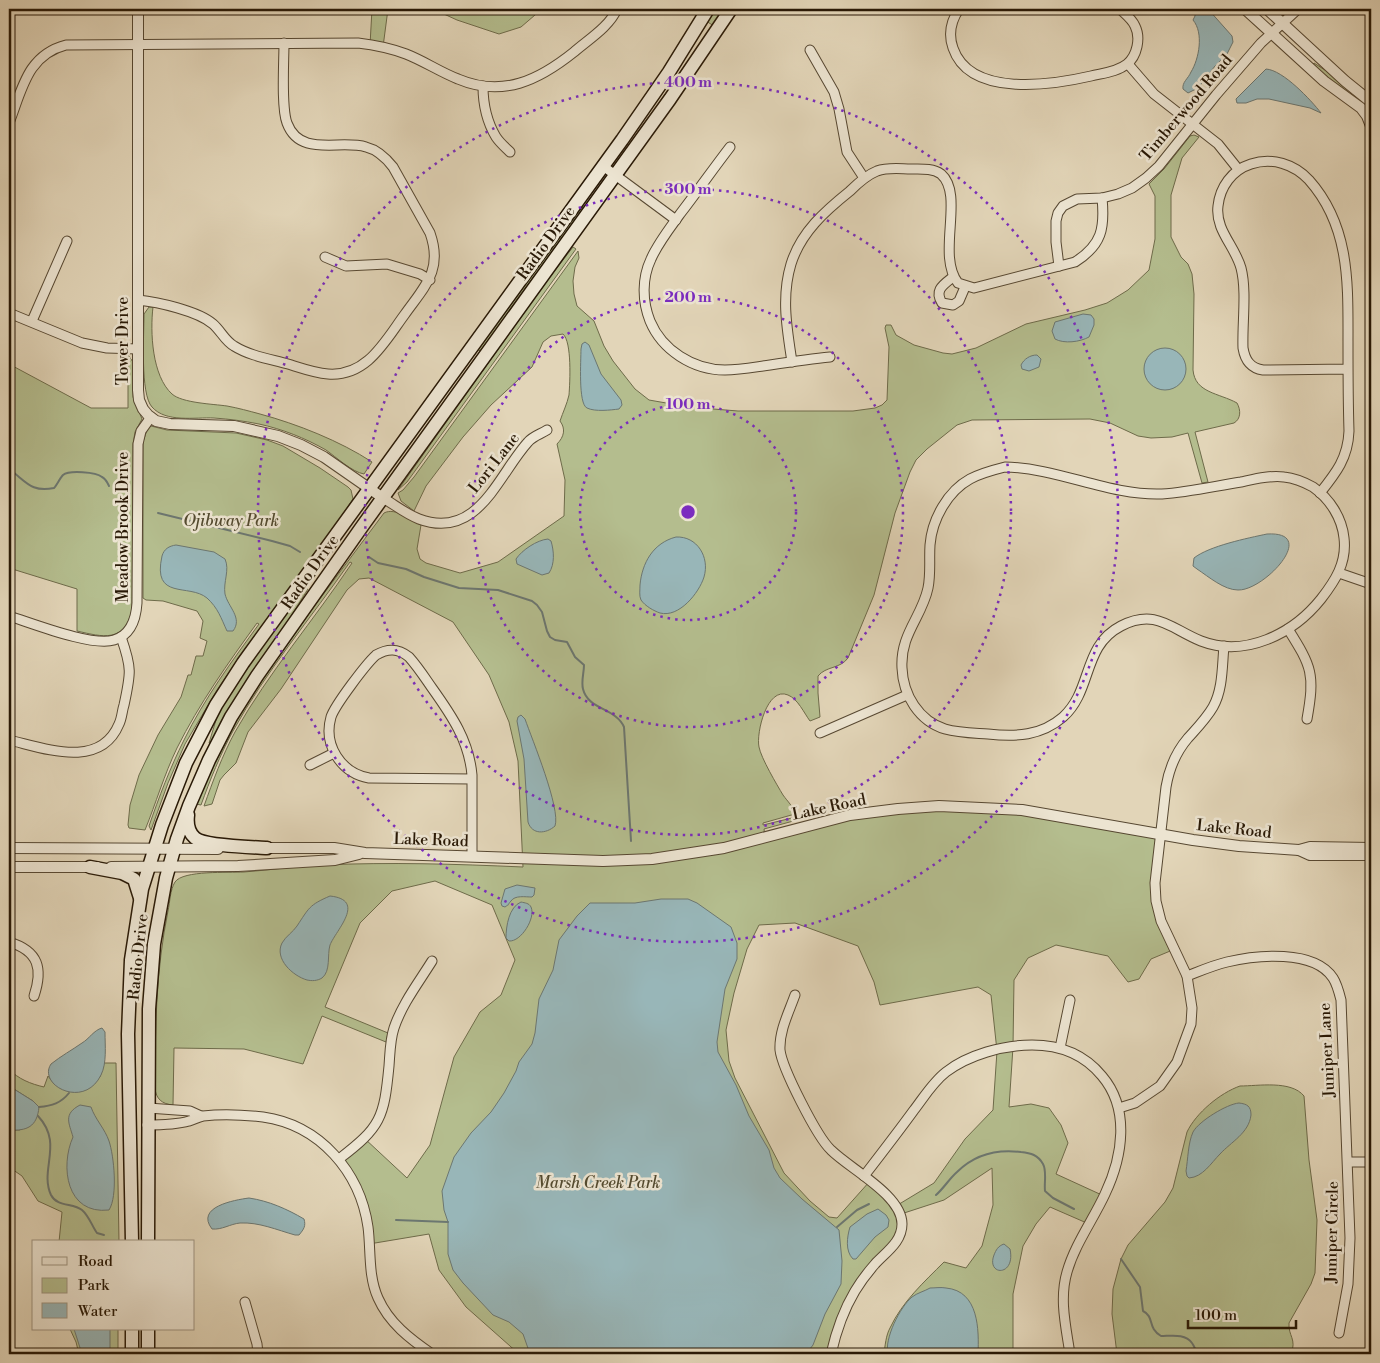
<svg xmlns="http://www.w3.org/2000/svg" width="1380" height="1363" font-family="'Libre Bodoni',serif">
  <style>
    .green { fill: #b4bd8e; stroke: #6e6b4a; fill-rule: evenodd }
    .water { fill: #98b6b8; stroke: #6c7771 }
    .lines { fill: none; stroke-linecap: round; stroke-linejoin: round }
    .stream { stroke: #6c7771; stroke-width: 2 }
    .minor-casing { stroke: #574832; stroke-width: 11 }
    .tertiary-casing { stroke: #574832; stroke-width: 12 }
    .secondary-casing { stroke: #291906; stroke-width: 15 }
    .minor { stroke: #ece4d1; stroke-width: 9 }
    .tertiary { stroke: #ece4d1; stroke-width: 10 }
    .secondary { stroke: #ece4d1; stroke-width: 12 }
    .ring { fill: none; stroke: #7b2cbf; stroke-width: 2.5; stroke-dasharray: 2.5 5 }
    .labels { text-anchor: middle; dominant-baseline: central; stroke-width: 5; stroke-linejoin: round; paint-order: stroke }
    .street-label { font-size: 16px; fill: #291906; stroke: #ece4d1 }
    .park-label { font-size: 16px; font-style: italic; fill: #534a2f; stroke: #ece4d1 }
    .centre { fill: #7b2cbf; stroke: #ece4d1; stroke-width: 2.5 }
    .ring-label { font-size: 15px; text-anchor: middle; font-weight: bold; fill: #7b2cbf; stroke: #ece4d1; stroke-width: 5; stroke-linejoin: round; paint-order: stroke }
  </style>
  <rect width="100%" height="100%" fill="#e2d5b8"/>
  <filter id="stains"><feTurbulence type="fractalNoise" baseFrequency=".004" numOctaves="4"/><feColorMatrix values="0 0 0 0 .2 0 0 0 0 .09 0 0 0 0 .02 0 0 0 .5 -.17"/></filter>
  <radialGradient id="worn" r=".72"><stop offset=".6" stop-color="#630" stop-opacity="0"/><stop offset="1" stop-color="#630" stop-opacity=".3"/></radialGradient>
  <!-- green -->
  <g class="green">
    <polygon points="372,9 388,9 383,47 370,45"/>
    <polygon points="433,9 542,9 521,27 499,34 457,20"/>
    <polygon points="714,9 725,9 714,26 706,21"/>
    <polygon points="1314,63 1331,74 1359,98 1357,100 1312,65"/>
    <path d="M1194 135 1199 137 1182 158 1171 195V237L1181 257 1188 264 1192 274 1194 294 1193 370C1195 393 1219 393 1237 403 1241 410 1241 419 1234 423L1195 432 1208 482 1202 483 1188 433 1172 437 1151 438 1138 436 1110 423 1090 419 972 420 957 425 927 449 916 460 910 472 895 513 874 595 848 658C840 669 826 666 818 676V693L820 717 810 721C804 713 798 699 788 695 767 686 756 733 759 747 761 758 777 785 783 795 788 802 793 806 795 814L763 823V825L796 817 797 820 764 829 765 837 850 815 970 807 1160 835 1156 901 1175 949 1151 959 1139 979 1128 982 1108 956 1056 945 1028 958 1014 980 1013 1047 1009 1107 1031 1104 1049 1108 1061 1125 1068 1143 1056 1174 1104 1196 1089 1224 1050 1207 1036 1224 1023 1246 1013 1294V1354H884C885 1346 886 1335 890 1328 902 1302 924 1282 944 1262L966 1268 982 1246 993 1205 992 1168 944 1200 901 1214V1232L856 1290 831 1354H519L466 1307 439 1270 429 1234 369 1244 362 1199 339 1159 364 1138 407 1178 430 1145 454 1057 480 1012 501 995 515 960 492 905 435 881 392 891 360 923 325 1007 388 1033 386 1042 322 1016 303 1064 244 1049 174 1048 173 1105C162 1104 156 1099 155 1088 155 1028 156 970 168 911 170 902 170 890 175 882 183 870 229 873 244 872 271 870 297 866 323 865 390 862 456 864 523 867L518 761 509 722 489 675 453 622 369 578 359 579 347 590 281 689 248 732 236 763 224 775 220 780 212 804 204 806C213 781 222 756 235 732 269 672 314 620 352 563L350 562C311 618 266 671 233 731 220 755 210 780 201 805L196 804 211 769 231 730 252 695 313 608 384 513C396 507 409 520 421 525L417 549 420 559 426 563 460 573 498 562 564 516 565 480 557 444C564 437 566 429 560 421 563 412 567 404 569 395 570 382 572 342 563 334L551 336 543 342 532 367 491 405 463 437 426 486 414 511 401 501 398 493 403 490 414 477 578 251 579 258 575 267 573 281 574 294 577 306 594 321 604 346 613 361 635 389 649 400 689 407 738 411H853L875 408 882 405 887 400 889 347 885 328 886 325H891L896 335 914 345 943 353 952 354 976 348 1026 324 1085 310 1107 303 1128 290 1149 270 1155 239V196L1149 184 1164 169 1190 136ZM795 923 858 946 874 982 880 1005 978 987 991 995 997 1051 993 1110 965 1139 934 1183 896 1206 870 1181 837 1218 829 1217 810 1201 784 1173 735 1078 729 1061 726 1030 734 993 747 949 759 925Z"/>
    <polygon points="580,206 585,209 482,352 477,349"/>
    <polygon points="573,247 576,249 407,482 398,490 543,286"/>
    <path d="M149 307H153C150 332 152 376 172 394 182 403 213 404 227 406 238 408 249 411 260 414 297 424 340 441 372 462L364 474C352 472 336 457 326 450 305 438 282 429 259 424 244 421 229 419 214 418 195 417 166 423 152 407 140 394 144 334 144 314Z"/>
    <path d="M128 355 133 362V397L142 419 135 432 133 444 132 610C124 643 103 637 77 631V589L9 568V364L91 408H128Z"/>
    <path d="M151 426 167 430 236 433 267 440 283 446 320 468 348 487 351 490 353 499 325 541 240 656 217 690 185 744 168 783 151 830 149 826C159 797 170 768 184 740 204 699 232 661 259 624L257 623C228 663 199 704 177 748 164 775 156 803 145 830L129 828 128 825 130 805 139 775 158 735 181 697 188 675H191L196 656H203L207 641 200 638 203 621 197 611 163 601 146 600 143 598V442L147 430Z"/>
    <polygon points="305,587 308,589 211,744 209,743 220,707 226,697"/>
    <path d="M104 1063H116L119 1242H59L62 1212 38 1201 22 1176 9 1167V1130H20L33 1101 9 1086V1069C18 1079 31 1084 44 1087L48 1076 55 1085 100 1077Z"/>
    <path d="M1240 1086C1258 1086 1291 1080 1304 1096L1309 1160 1317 1220 1315 1273 1311 1284 1289 1323C1288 1336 1297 1339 1291 1354H1117L1112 1314 1113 1289 1121 1259 1128 1245 1165 1202 1173 1188 1187 1132C1196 1113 1220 1093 1240 1086Z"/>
    <polygon points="70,1329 118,1329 118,1354 79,1354 76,1342"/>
  </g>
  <!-- water -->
  <g class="water">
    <path d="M1195 9H1208L1232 36 1233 42 1227 54 1215 66 1198 88 1188 93 1183 89C1182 82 1188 79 1191 72 1199 59 1204 33 1193 20L1195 16Z"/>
    <path d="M1266 69C1283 70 1311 100 1321 113L1310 108 1269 99H1257L1246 103H1237L1236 99Z"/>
    <path d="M1083 314 1091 315 1094 319V325L1089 337C1080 342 1064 344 1055 339L1052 331 1055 322Z"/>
    <path d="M585 342 589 345 601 374 621 400 622 405 619 409C611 410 595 412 587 408 578 404 581 360 581 349L582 344Z"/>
    <circle cx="1165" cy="369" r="21"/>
    <path d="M1037 355 1041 359 1039 367 1029 371 1022 369 1021 365C1024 359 1030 355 1037 355Z"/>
    <path d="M1267 534C1320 531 1264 591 1238 590 1224 590 1209 577 1197 569L1193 566 1194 558C1209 546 1248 538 1267 534Z"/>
    <path d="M676 537C697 536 710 557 704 577 699 593 679 618 660 613 654 611 645 606 641 600 639 596 640 590 640 585 642 563 653 543 676 537Z"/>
    <path d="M548 539 551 541C554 551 555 564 549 573L542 575 517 564 516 559C522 550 537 540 548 539Z"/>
    <path d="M176 545 214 552 225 559C230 570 223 582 225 594 228 607 243 618 233 631H227C221 618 218 608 207 598 189 583 152 601 162 556 164 549 169 546 176 545Z"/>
    <path d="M521 715 525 719C532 739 561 809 555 826 546 834 532 835 528 822L524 759 517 721 518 717Z"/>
    <path d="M517 885 535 888 534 895 532 897C525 897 515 895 511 901 505 908 512 902 505 907L502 906 501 903 505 889Z"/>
    <path d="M330 896C367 900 336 930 330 945 327 955 331 971 322 978 317 981 312 981 307 980 293 976 274 959 282 943 286 936 293 932 297 926 309 908 309 905 330 896Z"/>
    <polygon points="661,899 688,899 697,903 731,927 737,943 737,959 725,989 717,1042 718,1052 736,1085 749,1116 769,1150 774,1168 780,1178 802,1199 839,1230 842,1261 841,1284 825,1314 813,1345 806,1354 530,1354 523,1334 509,1322 493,1315 463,1283 453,1270 448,1254 448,1222 444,1210 442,1191 454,1157 471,1133 491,1112 504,1093 516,1071 519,1062 532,1044 535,1033 539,999 553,970 559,940 577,916 590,903 635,903"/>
    <path d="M521 902C525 903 529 903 531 907 536 918 521 942 509 941L506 938C506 926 509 907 521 902Z"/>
    <path d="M102 1028 105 1032C105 1046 107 1063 101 1075 84 1110 37 1085 51 1064 61 1056 72 1050 82 1043 89 1039 94 1030 102 1028Z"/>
    <path d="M9 1086 33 1101 39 1107C37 1127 27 1131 9 1130Z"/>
    <path d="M1239 1103C1247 1104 1251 1106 1251 1115 1249 1133 1231 1142 1220 1154 1211 1163 1203 1177 1189 1178L1187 1176 1186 1171C1188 1159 1188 1143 1193 1132 1199 1121 1227 1104 1239 1103Z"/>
    <path d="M80 1105 91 1107C95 1119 105 1129 109 1141 114 1156 118 1196 109 1210 66 1215 60 1166 73 1137 69 1123 63 1114 80 1105Z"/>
    <path d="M249 1198C269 1201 287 1209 304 1219 306 1226 304 1229 299 1235H295C277 1230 259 1222 240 1223 230 1224 222 1230 212 1229 195 1207 234 1200 249 1198Z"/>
    <path d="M878 1209 886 1215 889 1220 888 1227 875 1237 856 1259H853C845 1251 847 1237 850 1227L867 1214Z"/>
    <path d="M1004 1244 1010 1249C1016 1277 986 1276 994 1255 996 1250 998 1246 1004 1244Z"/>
    <path d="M930 1288C935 1288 941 1287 946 1288 979 1291 979 1330 978 1354H888C884 1339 900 1307 912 1297 917 1293 925 1291 930 1288Z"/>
    <polygon points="74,1329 110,1329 110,1354 82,1354"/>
  </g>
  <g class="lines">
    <!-- stream -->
    <g class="stream">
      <path d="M9 469C26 481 31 493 54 488 57 485 60 478 63 475 69 470 96 472 102 477 106 479 107 482 109 486"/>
      <polyline points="158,513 272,541 290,546 300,552"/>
      <path d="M369 557 378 563 406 569 424 577 459 588 498 590 532 601 537 605 542 612 547 631 550 637 555 640 567 642 575 657 584 665C584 673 581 681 583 689 588 710 616 708 624 727L631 841"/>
      <path d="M39 1107C52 1106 61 1103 69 1093"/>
      <path d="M38 1116C64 1144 39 1169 51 1195 57 1207 73 1203 82 1210 89 1216 92 1226 97 1233L104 1235"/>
      <path d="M936 1195C944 1188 949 1179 957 1172 974 1155 997 1149 1021 1152 1031 1153 1038 1155 1043 1164 1047 1171 1044 1183 1045 1191L1053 1198 1074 1209"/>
      <polyline points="396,1220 448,1222"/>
      <polyline points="837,1227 857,1210 869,1204"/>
      <path d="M1121 1259 1140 1287 1143 1311C1155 1317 1147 1328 1161 1336 1171 1336 1185 1333 1192 1343 1195 1347 1195 1351 1199 1354"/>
    </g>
    <!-- minor casing -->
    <g class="minor-casing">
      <g id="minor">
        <path d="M959 9C951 21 948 34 953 48 970 98 1052 85 1091 76 1103 73 1117 72 1127 64 1137 56 1141 38 1135 26 1132 19 1125 14 1120 9"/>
        <polyline points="810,50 834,92 839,109 847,152 864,178"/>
        <polyline points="1128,64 1154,94 1218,144 1238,169"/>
        <path d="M483 86C483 103 487 122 496 137 500 143 506 148 510 152"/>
        <path d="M9 123C22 90 27 55 66 45L358 43C375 45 390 48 406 54 424 61 440 72 458 79 503 98 539 80 574 52 589 39 609 27 617 9"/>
        <path d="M730 147C713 169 697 192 680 214 670 228 658 243 651 259 642 278 642 301 650 321 662 350 693 370 725 370 740 370 755 367 770 365 790 362 810 359 830 357"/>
        <polyline points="603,166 676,220"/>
        <polyline points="325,257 346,266 387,264 420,274 430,280"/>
        <polyline points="1059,266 1056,242 1056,221 1058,213 1063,206 1077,199 1102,198 1118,194 1132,188 1146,178 1159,166 1216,95 1261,43 1298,9"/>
        <path d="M953 277C943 285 934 290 942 303L953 305 959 301 965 287"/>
        <path d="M138 300C158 302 198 311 213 324 221 331 225 341 234 346 250 356 270 359 288 364 301 368 315 373 328 374 367 377 385 341 405 314 425 286 443 270 430 233L393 167C386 158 378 150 366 147 340 139 300 158 287 123 281 107 284 62 284 43"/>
        <polyline points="9,313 82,343 107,348 138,349"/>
        <polyline points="32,321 67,241"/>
        <path d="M792 362C787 329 781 297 791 264 801 232 825 211 850 191 858 183 867 175 877 171 888 167 901 169 911 169 921 169 933 168 941 174 965 195 936 255 958 283L974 288 1075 262C1102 245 1105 228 1102 198"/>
        <path d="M1005 467C1059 468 1109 496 1162 494 1189 492 1215 486 1241 482 1255 479 1270 475 1284 477 1294 478 1304 482 1313 487 1330 499 1342 518 1344 538 1347 563 1335 581 1321 599 1293 634 1245 658 1201 641 1171 629 1156 608 1121 626 1082 646 1093 690 1063 717 1041 736 1016 737 988 734 974 733 959 733 945 729 919 721 903 695 902 668 900 634 922 617 928 588 931 573 929 559 930 545 932 519 948 491 970 479 981 473 993 470 1005 467Z"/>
        <path d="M1320 493C1336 473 1348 458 1349 431 1348 401 1348 371 1348 341 1348 283 1350 226 1309 180 1294 164 1272 157 1251 164 1232 170 1220 187 1218 206 1215 230 1235 246 1241 268 1247 291 1242 324 1243 348 1245 360 1250 368 1263 370L1348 369"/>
        <path d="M383 498C395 505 406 514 419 519 478 541 498 475 528 442 533 436 541 434 547 430"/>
        <polyline points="1339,573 1371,584"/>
        <path d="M9 616C32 623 92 647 114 640 131 635 136 619 137 603L138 444 141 431 151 417"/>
        <path d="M1288 629C1312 667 1315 674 1307 719"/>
        <polyline points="820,733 907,695"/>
        <path d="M9 740C44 748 100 770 119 724 122 718 122 711 124 705 131 673 132 668 121 637"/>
        <polyline points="310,765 334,753"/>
        <path d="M472 779 369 778C341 773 323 745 331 717 335 705 366 664 376 655 388 648 398 648 409 657 418 667 425 678 432 688 452 716 469 741 472 775V856"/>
        <path d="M9 942C39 951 43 969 34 996"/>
        <path d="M1187 976C1200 971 1214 965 1227 962 1256 955 1314 949 1333 978 1337 984 1339 992 1341 1000L1350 1238 1348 1284 1339 1333"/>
        <path d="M795 995C789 1012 779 1031 780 1050 782 1068 817 1137 831 1150 850 1169 902 1195 902 1224 902 1242 886 1252 875 1264 868 1272 861 1281 855 1291 843 1311 836 1332 831 1354"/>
        <polyline points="1060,1048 1070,1000"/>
        <polyline points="148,1108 190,1111 201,1116"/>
        <path d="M1119 1108 1135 1103 1160 1086 1177 1062 1191 1024 1192 1008 1187 976 1161 921 1156 901 1155 883 1166 787C1169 769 1176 752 1188 738 1197 728 1206 719 1213 707 1223 689 1222 667 1224 646"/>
        <path d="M147 1125C161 1125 175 1125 189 1121 194 1120 198 1117 203 1116 220 1114 246 1115 263 1117 320 1125 360 1172 368 1227 371 1250 368 1276 378 1298 389 1323 410 1339 432 1354"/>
        <path d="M339 1159C381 1127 384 1118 389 1066 390 1053 390 1040 394 1028 402 1004 419 982 432 961"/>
        <polyline points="1348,1162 1371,1162"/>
        <path d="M864 1176C881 1154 898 1132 914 1110 924 1097 933 1082 946 1072 968 1055 1003 1045 1032 1045 1059 1045 1084 1054 1102 1076 1130 1109 1123 1156 1105 1194 1093 1220 1075 1244 1067 1272 1059 1299 1066 1327 1070 1354"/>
        <polyline points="245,1302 257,1344 258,1354"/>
      </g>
    </g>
    <!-- tertiary casing -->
    <g class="tertiary-casing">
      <g id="tertiary">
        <polyline points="138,9 138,390 139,400 143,409 148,415 156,421 170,424 234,426 278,436 301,445 324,457 383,498"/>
        <polyline points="1245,9 1324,81 1361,108 1367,116 1371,126"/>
        <polyline points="1267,9 1345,81 1371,102"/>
        <polyline points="9,848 218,849"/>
        <polyline points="260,848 334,848 365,853 603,861 652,859 724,848 850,815 898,809 939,806 1022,810 1193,840 1239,846 1299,850 1310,855 1371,855"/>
        <polyline points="1299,850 1310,847 1371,848"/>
        <polyline points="9,867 97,867"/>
        <polyline points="111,867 238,866 335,860 359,854"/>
      </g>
    </g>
    <!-- secondary casing -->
    <g class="secondary-casing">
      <g id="secondary">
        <path d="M188 815C187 823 188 832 195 838 204 846 252 847 267 848"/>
        <polyline points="90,867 122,873 134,879 140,898"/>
        <polyline points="132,1242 128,1034 131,960 142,889 162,825 186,763 216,705 243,663 622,140 669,72 708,9"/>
        <polyline points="148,1242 149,1009 154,944 166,878 177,839 189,806 209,760 231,717 257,676 361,528 670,99 731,9"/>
        <polyline points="132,1329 132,1354"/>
        <polyline points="148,1329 148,1354"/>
      </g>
    </g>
    <!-- minor -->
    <use href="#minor" class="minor"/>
    <!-- tertiary -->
    <use href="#tertiary" class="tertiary"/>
    <!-- secondary -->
    <use href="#secondary" class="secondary"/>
  </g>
  <!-- distance rings -->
  <g class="ring">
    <circle cx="688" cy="512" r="108"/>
    <circle cx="688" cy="512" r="215"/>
    <circle cx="688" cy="512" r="323"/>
    <circle cx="688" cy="512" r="430"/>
  </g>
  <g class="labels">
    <!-- street labels -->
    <g class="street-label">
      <text transform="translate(1186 108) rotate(-50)">Timberwood Road</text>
      <text transform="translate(546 243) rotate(-54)">Radio Drive</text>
      <text transform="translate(123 341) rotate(-90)">Tower Drive</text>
      <text transform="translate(494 463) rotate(-52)">Lori Lane</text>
      <text transform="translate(123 527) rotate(-90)">Meadow Brook Drive</text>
      <text transform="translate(310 572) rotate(-55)">Radio Drive</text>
      <text transform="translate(829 807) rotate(-12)">Lake Road</text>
      <text transform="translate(1234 829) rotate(6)">Lake Road</text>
      <text transform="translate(431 840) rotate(2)">Lake Road</text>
      <text transform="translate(138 957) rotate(-84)">Radio Drive</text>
      <text transform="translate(1327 1050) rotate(-93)">Juniper Lane</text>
      <text transform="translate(1332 1232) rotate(-89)">Juniper Circle</text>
    </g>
    <!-- park labels -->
    <g class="park-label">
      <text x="231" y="521">Ojibway Park</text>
      <text x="598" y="1183">Marsh Creek Park</text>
    </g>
  </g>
  <circle cx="688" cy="512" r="8" class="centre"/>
  <g class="ring-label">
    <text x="688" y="87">400 m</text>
    <text x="688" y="194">300 m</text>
    <text x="688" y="302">200 m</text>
    <text x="688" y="409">100 m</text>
  </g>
  <!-- margin -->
  <rect width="1380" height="1363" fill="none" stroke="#e2d5b8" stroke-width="30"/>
  <rect x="10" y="10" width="1360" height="1343" fill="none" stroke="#291906" stroke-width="2.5"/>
  <rect x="15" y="15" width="1350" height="1333" fill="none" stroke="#291906"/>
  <!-- legend -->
  <rect x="32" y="1240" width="162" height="90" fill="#ece4d1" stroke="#9e9380"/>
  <rect x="42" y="1257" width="25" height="8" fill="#ece4d1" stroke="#9e9380"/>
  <text x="78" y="1266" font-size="15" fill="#291906">Road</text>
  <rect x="42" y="1278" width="25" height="15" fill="#b4bd8e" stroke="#9e9380"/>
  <text x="78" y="1290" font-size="15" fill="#291906">Park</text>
  <rect x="42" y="1303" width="25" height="15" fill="#98b6b8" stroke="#9e9380"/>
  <text x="78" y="1316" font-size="15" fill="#291906">Water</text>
  <!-- scale -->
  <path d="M1188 1320v8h108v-8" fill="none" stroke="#291906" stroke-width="2.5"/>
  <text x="1195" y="1320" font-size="15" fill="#291906" stroke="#ece4d1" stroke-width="4" paint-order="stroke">100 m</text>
  <rect width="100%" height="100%" filter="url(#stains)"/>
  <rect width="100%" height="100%" fill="url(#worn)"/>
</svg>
